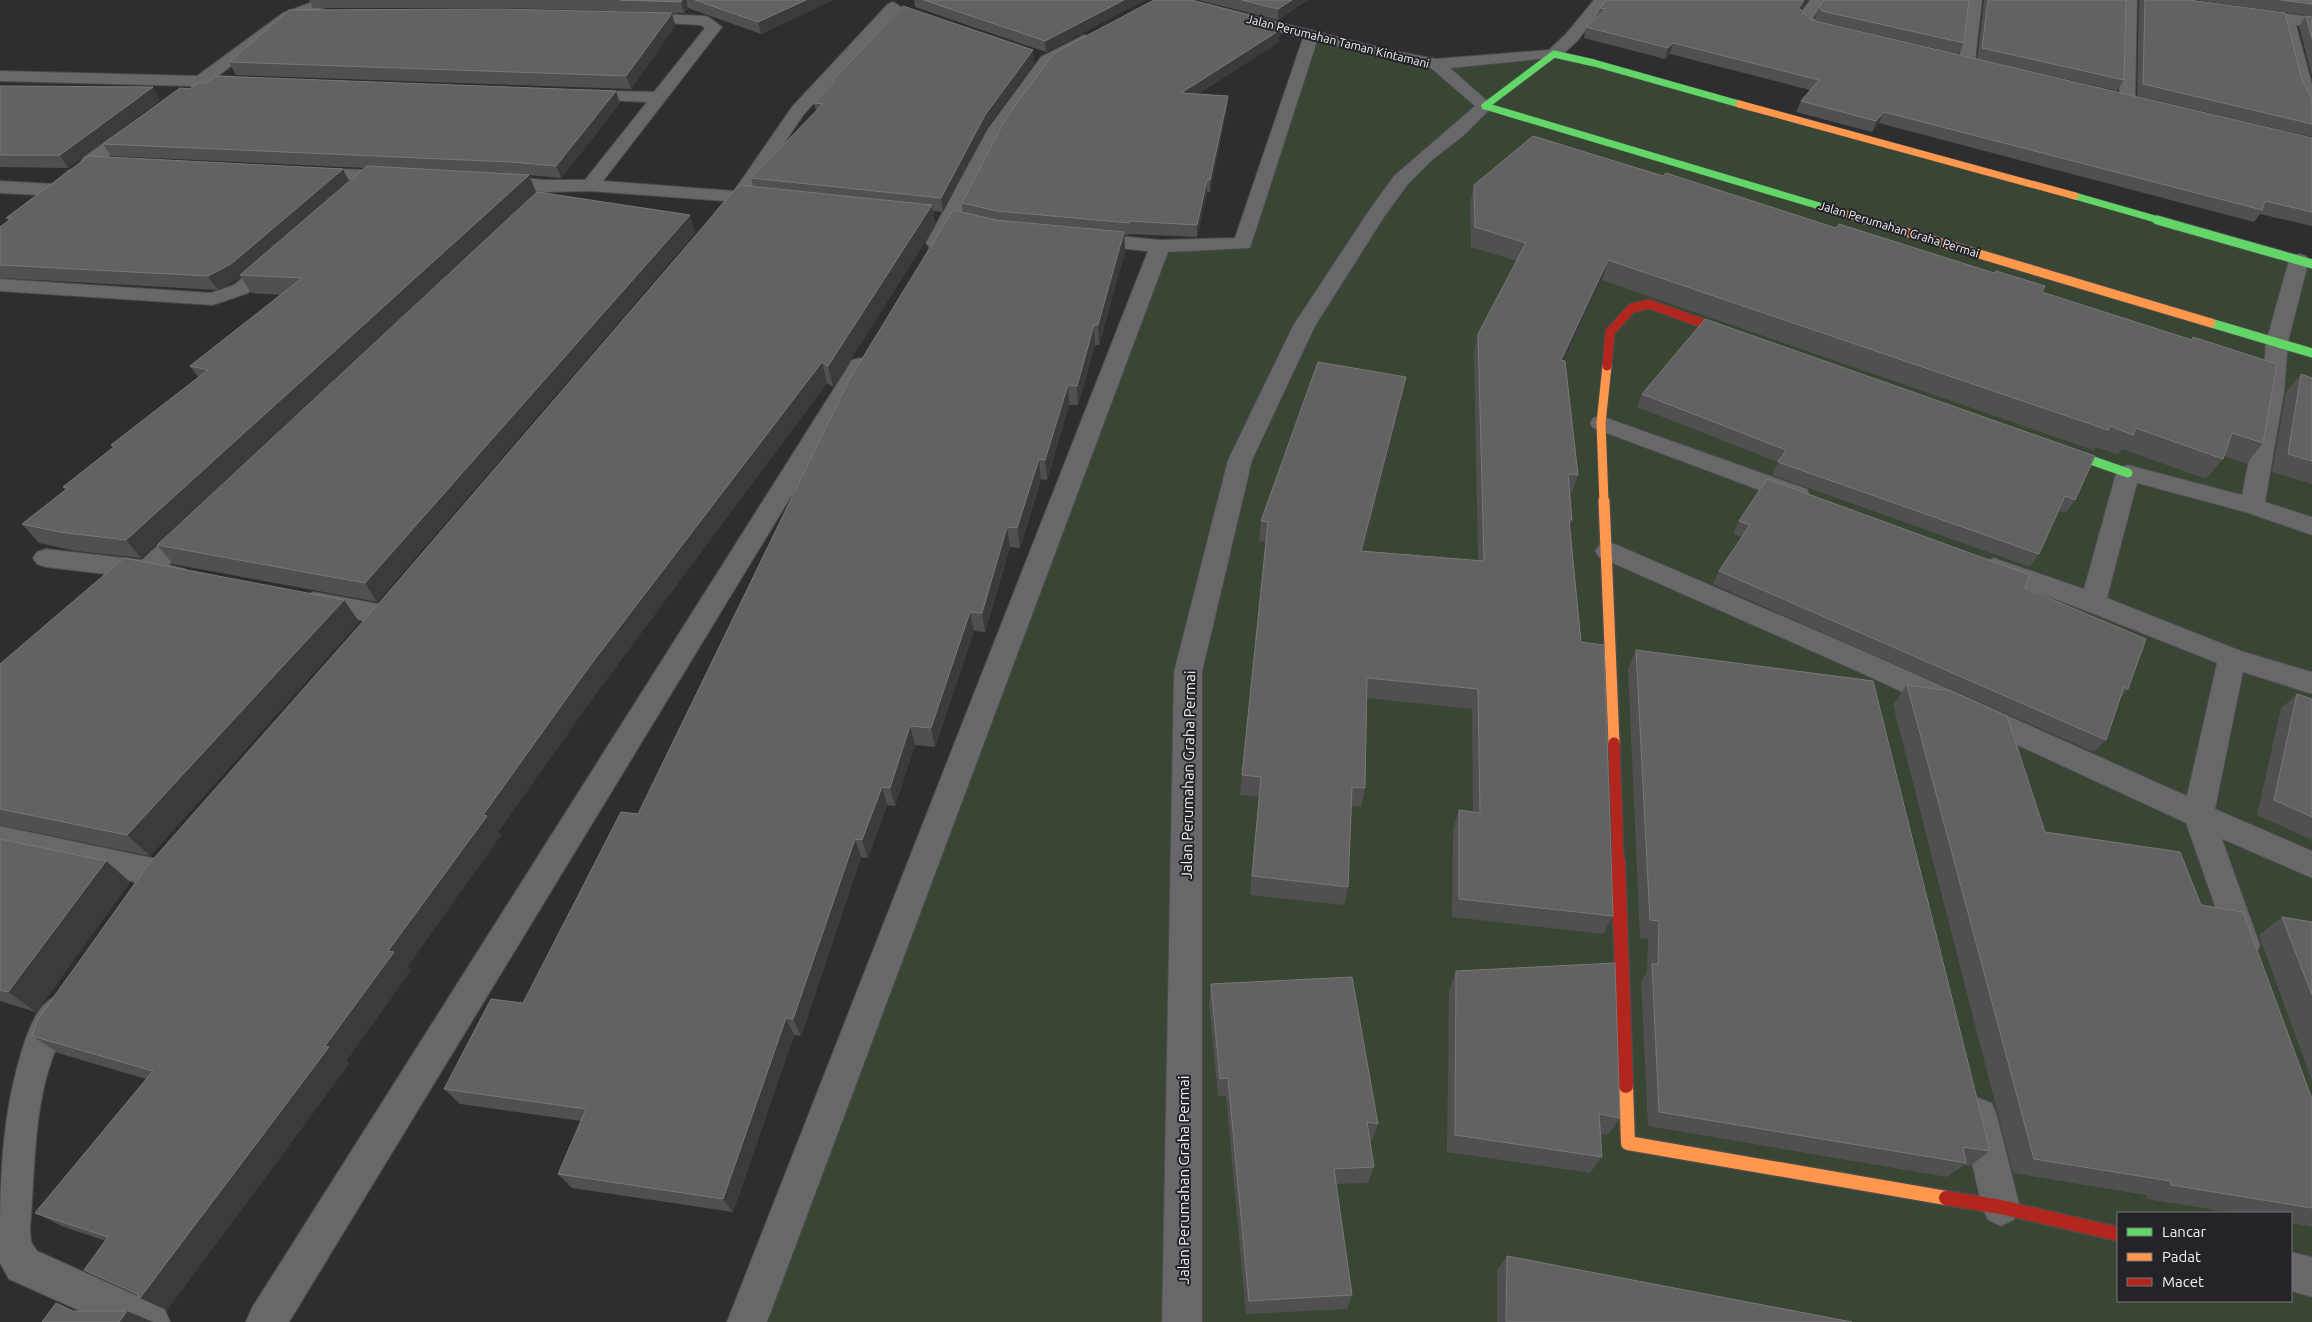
<svg xmlns="http://www.w3.org/2000/svg" width="2312" height="1322" font-family="Ubuntu,sans-serif">
  <style>
    .green { fill: #384633; fill-rule: evenodd }
    .lines { fill: none; stroke-linecap: round; stroke-linejoin: round }
    .street-casing { stroke: #4b4b4d; stroke-width: 2 }
    .fast-far1-casing { stroke: #4b4b4d; stroke-width: 8 }
    .fast-casing { stroke: #4b4b4d; stroke-width: 11 }
    .slow-far3-casing { stroke: #4b4b4d; stroke-width: 8 }
    .slow-far2-casing { stroke: #4b4b4d; stroke-width: 11 }
    .slow-far1-casing { stroke: #4b4b4d; stroke-width: 14 }
    .slow-casing { stroke: #4b4b4d; stroke-width: 17 }
    .jam-far2-casing { stroke: #4b4b4d; stroke-width: 11 }
    .jam-far1-casing { stroke: #4b4b4d; stroke-width: 14 }
    .jam-casing { stroke: #4b4b4d; stroke-width: 17 }
    .street { fill: #68686a; fill-rule: evenodd }
    .fast-far1 { stroke: #63d668; stroke-width: 7 }
    .fast { stroke: #63d668; stroke-width: 9 }
    .slow-far3 { stroke: #ff974d; stroke-width: 7 }
    .slow-far2 { stroke: #ff974d; stroke-width: 9 }
    .slow-far1 { stroke: #ff974d; stroke-width: 11 }
    .slow { stroke: #ff974d; stroke-width: 14 }
    .jam-far2 { stroke: #b3261e; stroke-width: 9 }
    .jam-far1 { stroke: #b3261e; stroke-width: 11 }
    .jam { stroke: #b3261e; stroke-width: 14 }
    .wall { fill: #515050 }
    .shaded-wall { fill: #3c3b3c }
    .building { fill: #636262; stroke: #797879 }
    .labels { text-anchor: middle; dominant-baseline: central; stroke-width: 4; stroke-linejoin: round; paint-order: stroke }
    .far-street-label { font-size: 12px; fill: #f3f3f6; stroke: #232328 }
    .street-label { font-size: 15px; fill: #f3f3f6; stroke: #232328 }
  </style>
  <rect width="100%" height="100%" fill="#2e2e31"/>
  <!-- green -->
  <path class="green" d="M1311 36 1436 64 1554 54 2312 264V1322H747L1160 246 1243 244ZM2118 1213H2291V1301H2118Z"/>
  <g class="lines">
    <!-- street casing -->
    <g class="street-casing">
      <g id="street">
        <polygon points="318,0 339,0 337,3 293,19 218,76 253,78 255,82 253,86 205,86 197,89 190,86 0,81 0,71 197,76 283,13"/>
        <polygon points="1171,0 1190,0 1389,50 1436,59 1549,50 1566,34 1594,0 1609,0 1578,40 1560,57 1450,68 1493,106 1463,136 1432,160 1408,184 1384,217 1315,326 1252,460 1202,672 1202,1322 1162,1322 1174,672 1228,460 1293,326 1368,212 1394,176 1475,106 1431,68 1317,41 1250,248 1168,252 767,1322 727,1322 1148,251 1087,245 1080,243 1077,239 1080,235 1087,233 1160,240 1235,238 1303,38 1179,6"/>
        <path d="M1810 0H1825L1813 18 1819 22 1840 28 1842 31 1840 34C1825 38 1805 30 1797 18Z"/>
        <polygon points="1968,0 1982,0 1975,61 1973,64 1961,64 1959,61"/>
        <polygon points="2123,0 2137,0 2135,100 2133,104 2121,104 2119,100"/>
        <path d="M893 2 901 7 898 10 804 114 751 192 758 194 760 198 758 202 744 203C736 213 731 221 717 218L714 214 725 201 590 191 543 192 495 187 488 185 486 181 488 177 495 175 543 180H585L647 102 580 99 574 98 572 94 574 90 654 92 705 28 701 25 631 21 628 18 631 15 636 13 705 16 710 18 722 27 603 181 734 191 792 107 888 4Z"/>
        <path d="M2249 9 2312 17V27L2296 25 2312 84V111L2306 110C2291 88 2286 48 2280 23L2244 17 2241 14 2244 11Z"/>
        <polygon points="1084,35 1090,37 1092,40 1090,43 1053,63 1005,129 943,247 936,249 929,247 926,243 988,129 1041,57"/>
        <polygon points="138,122 144,123 147,127 144,131 96,165 84,165 81,161 84,157 132,123"/>
        <polygon points="308,168 395,171 401,172 404,176 401,180 395,181 302,177 299,173 302,169"/>
        <polygon points="75,169 81,170 84,174 64,194 57,196 0,193 0,181 53,184 69,170"/>
        <polygon points="2299,254 2306,256 2309,260 2288,342 2284,392 2265,502 2312,517 2312,535 2245,512 2137,483 2107,598 2241,651 2312,672 2312,694 2243,672 2215,809 2312,851 2312,878 2222,839 2260,945 2256,955 2244,960 2232,955 2186,823 1857,671 1599,557 1595,551 1599,545 1608,542 1617,545 1877,657 2187,796 2217,663 2084,610 1985,573 1981,567 1985,561 1994,558 2084,589 2116,473 2120,467 2128,465 2242,495 2262,392 2266,342 2289,260 2292,256"/>
        <polygon points="273,256 280,258 283,262 248,293 213,305 0,291 0,279 211,293 234,285 266,258"/>
        <polygon points="860,358 868,360 871,365 289,1322 246,1322 252,1308 849,365 852,360"/>
        <polygon points="1601,416 1807,489 1810,495 1807,501 1798,503 1789,501 1593,428 1590,423 1593,418"/>
        <polygon points="192,519 201,522 204,528 169,565 185,569 189,576 185,583 176,585 148,579 46,567 37,564 33,558 37,552 46,549 142,560 183,522"/>
        <polygon points="314,592 384,605 393,608 397,615 393,622 384,625 305,609 301,602 305,595"/>
        <polygon points="0,826 157,859 168,863 173,873 168,883 157,887 0,852"/>
        <path d="M59 995 71 1000 76 1011C69 1028 58 1042 52 1059 33 1113 35 1173 30 1228L31 1242 37 1251 164 1308 170 1322H105L9 1279 0 1263C0 1184 0 1114 26 1038 33 1020 40 1002 59 995Z"/>
        <polygon points="1979,1098 1992,1103 1997,1116 2020,1207 2014,1220 2001,1226 1988,1220 1982,1207 1961,1116 1966,1103"/>
        <polygon points="2291,1252 2312,1257 2312,1297 2291,1291"/>
      </g>
    </g>
    <!-- fast-far1 casing -->
    <g class="fast-far1-casing">
      <g id="fast-far1">
        <polyline points="1485,106 1554,54 1594,63 1739,104"/>
        <polyline points="1485,106 1846,214"/>
        <polyline points="2075,196 2162,221"/>
      </g>
    </g>
    <!-- fast casing -->
    <g class="fast-casing">
      <g id="fast">
        <polyline points="2157,220 2312,264"/>
        <polyline points="2211,323 2312,353"/>
        <polyline points="2056,448 2128,473"/>
      </g>
    </g>
    <!-- slow-far3 casing -->
    <g class="slow-far3-casing">
      <g id="slow-far3">
        <polyline points="1739,104 2075,196"/>
        <polyline points="1846,214 1869,221"/>
      </g>
    </g>
    <!-- slow-far2 casing -->
    <g class="slow-far2-casing">
      <g id="slow-far2">
        <polyline points="1865,220 2211,323"/>
        <polyline points="1604,502 1601,423 1607,366"/>
      </g>
    </g>
    <!-- slow-far1 casing -->
    <g class="slow-far1-casing">
      <polyline id="slow-far1" points="1604,501 1614,743"/>
    </g>
    <!-- slow casing -->
    <g class="slow-casing">
      <polyline id="slow" points="1626,1086 1628,1143 1946,1198"/>
    </g>
    <!-- jam-far2 casing -->
    <g class="jam-far2-casing">
      <polyline id="jam-far2" points="1607,366 1610,332 1632,308 1649,304 1735,335"/>
    </g>
    <!-- jam-far1 casing -->
    <g class="jam-far1-casing">
      <polyline id="jam-far1" points="1614,743 1618,862"/>
    </g>
    <!-- jam casing -->
    <g class="jam-casing">
      <g id="jam">
        <polyline points="1618,861 1626,1086"/>
        <polyline points="1946,1198 2001,1207 2118,1234"/>
      </g>
    </g>
    <!-- street -->
    <use href="#street" class="street"/>
    <!-- fast-far1 -->
    <use href="#fast-far1" class="fast-far1"/>
    <!-- fast -->
    <use href="#fast" class="fast"/>
    <!-- slow-far3 -->
    <use href="#slow-far3" class="slow-far3"/>
    <!-- slow-far2 -->
    <use href="#slow-far2" class="slow-far2"/>
    <!-- slow-far1 -->
    <use href="#slow-far1" class="slow-far1"/>
    <!-- slow -->
    <use href="#slow" class="slow"/>
    <!-- jam-far2 -->
    <use href="#jam-far2" class="jam-far2"/>
    <!-- jam-far1 -->
    <use href="#jam-far1" class="jam-far1"/>
    <!-- jam -->
    <use href="#jam" class="jam"/>
  </g>
  <!-- wall -->
  <g class="wall">
    <polygon points="309,0 833,0 761,34 688,8 684,13 672,13 675,26 631,89 236,75 229,62 649,12 505,8 313,8"/>
    <polygon points="914,0 1145,0 1046,52 915,7"/>
    <polygon points="1198,0 1307,0 1278,20"/>
    <polygon points="1606,0 1808,0 1801,10 1811,20 2312,138 2312,226 2260,214 2254,222 1879,123 1872,132 1796,112 1801,101 1810,90 1670,54 1665,59 1584,38 1586,27 1597,18 1600,8"/>
    <polygon points="1984,0 2126,0 2124,80 2117,91 1977,59"/>
    <polygon points="2139,0 2189,0 2302,80 2312,99 2312,137 2137,96"/>
    <polygon points="2196,0 2312,0 2312,16"/>
    <polygon points="1819,7 1964,43 1958,54 1818,21 1815,18"/>
    <polygon points="2306,16 2312,17 2312,77 2299,26"/>
    <polygon points="1264,26 1279,42 1198,94 1228,96 1227,108 1210,192 1207,192 1197,237 1129,234 1129,235 1124,235 1125,251 1099,345 1095,345 1078,405 1069,405 1047,480 1041,479 1020,548 1010,547 985,632 974,631 935,747 915,745 895,806 887,805 868,858 861,857 801,1036 794,1035 733,1212 572,1188 558,1174 581,1121 460,1104 444,1089 523,1003 638,814 963,212 962,203"/>
    <polygon points="1034,63 986,128 943,212 933,211 935,226 833,387 827,383 597,692 498,832 501,835 407,967 411,970 346,1061 349,1064 167,1310 140,1298 106,1241 64,1227 35,1213 146,1079 58,1053 32,1036 753,186 751,178 816,111 814,103 833,83 832,81"/>
    <polygon points="0,86 160,100 68,168 0,167"/>
    <polygon points="620,103 561,178 529,175 536,192 141,558 76,551 39,543 22,524 65,490 63,487 113,448 111,445 198,377 190,366 281,295 251,293 241,277 218,290 0,278 0,227 9,220 6,218 350,181 366,168 111,156 103,144"/>
    <polygon points="1474,185 1836,228 2042,292 2191,340 2193,337 2263,443 2246,464 2224,456 2223,459 2206,479 2122,449 2118,455 2096,447 2093,450 1602,280 1564,361 1578,475 1571,495 1570,495 1572,520 1570,527 1581,642 1613,916 1603,934 1452,917 1453,829 1459,810 1473,812 1472,709 1367,698 1365,788 1361,807 1352,806 1348,887 1344,905 1250,895 1259,797 1240,795 1266,542 1259,541 1261,521 1402,397 1363,552 1478,561 1474,354 1478,334 1517,261 1471,247 1470,204"/>
    <polygon points="695,233 377,602 173,564 157,545"/>
    <polygon points="1705,319 2075,500 2066,513 2059,511 2039,554 2030,567 1772,475 1778,462 1637,407 1642,394"/>
    <polygon points="2301,374 2312,378 2312,484 2272,472 2286,392"/>
    <polygon points="1739,521 2025,588 2128,689 2120,698 2106,740 2094,752 1713,584 1719,571 1742,537 1733,534"/>
    <polygon points="344,600 359,622 150,856 0,825 0,664"/>
    <polygon points="1636,650 1990,1151 1970,1166 1964,1165 1947,1177 1648,1126 1641,981 1647,972 1648,939 1640,938 1628,669"/>
    <polygon points="1907,685 2045,832 2201,905 2312,1099 2312,1227 2291,1223 2291,1213 2234,1213 2147,1199 2146,1195 2013,1173 1893,705"/>
    <polygon points="2297,694 2312,699 2312,840 2257,815 2281,708"/>
    <polygon points="0,839 106,861 130,882 36,1012 0,1001"/>
    <polygon points="2282,917 2312,922 2312,1081 2259,935"/>
    <polygon points="1456,971 1620,1118 1608,1135 1600,1134 1602,1157 1590,1173 1447,1152 1449,991"/>
    <polygon points="1211,984 1378,1124 1372,1141 1369,1140 1374,1167 1368,1183 1336,1184 1352,1295 1347,1309 1246,1314 1226,1096 1218,1096 1209,1003"/>
    <polygon points="1507,1256 1852,1322 1497,1322 1497,1270"/>
  </g>
  <!-- shaded-wall -->
  <g class="shaded-wall">
    <polygon points="682,0 686,0 688,8 684,13 681,2"/>
    <polygon points="806,0 833,0 761,34 758,22"/>
    <polygon points="1124,0 1145,0 1046,52 1045,41"/>
    <polygon points="1292,0 1307,0 1278,20 1278,9"/>
    <polygon points="1804,0 1808,0 1795,18 1799,8"/>
    <polygon points="672,13 675,26 631,89 626,76"/>
    <polygon points="1264,19 1264,30 1257,24"/>
    <polygon points="1280,30 1279,42 1181,105 1181,93"/>
    <polygon points="1673,43 1670,54 1665,59 1668,48"/>
    <polygon points="1033,50 1034,63 986,128 943,212 941,198 985,115"/>
    <polygon points="153,87 160,100 68,168 60,155"/>
    <polygon points="616,91 620,103 561,178 556,166"/>
    <polygon points="1228,96 1227,108 1210,192 1210,180"/>
    <polygon points="1884,112 1879,123 1872,132 1876,121"/>
    <polygon points="343,169 350,183 240,275 241,277 240,278 218,290 208,276"/>
    <polygon points="529,175 536,192 141,558 126,540"/>
    <polygon points="1207,180 1207,192 1197,237 1197,225"/>
    <polygon points="932,205 935,226 833,387 828,366"/>
    <polygon points="690,215 695,233 377,602 365,583"/>
    <polygon points="1124,232 1125,251 1099,345 1098,325"/>
    <polygon points="1608,260 1602,280 1555,380 1561,360"/>
    <polygon points="1094,325 1095,345 1078,405 1077,386"/>
    <polygon points="822,362 827,383 597,692 498,832 501,835 407,967 411,970 346,1061 349,1064 167,1310 140,1298 388,951 483,815 586,671"/>
    <polygon points="1406,377 1402,397 1357,572 1361,551"/>
    <polygon points="1068,385 1069,405 1047,480 1045,460"/>
    <polygon points="1039,459 1041,479 1020,548 1017,528"/>
    <polygon points="1007,527 1010,547 985,632 982,613"/>
    <polygon points="344,600 359,622 150,856 127,835"/>
    <polygon points="970,612 974,631 935,747 931,728"/>
    <polygon points="910,726 915,745 895,806 890,788"/>
    <polygon points="882,787 887,805 868,858 862,840"/>
    <polygon points="855,839 861,857 801,1036 793,1019"/>
    <polygon points="106,861 130,882 36,1012 8,992"/>
    <polygon points="786,1018 794,1035 733,1212 723,1199"/>
    <polygon points="127,1311 153,1322 119,1322"/>
  </g>
  <!-- building -->
  <g class="building">
    <polygon points="620,0 682,0 681,2"/>
    <polygon points="695,0 806,0 758,22"/>
    <polygon points="924,0 1124,0 1045,41"/>
    <polygon points="1154,0 1191,0 1264,19 1257,24 1280,30 1181,93 1228,96 1210,180 1207,180 1197,225 1129,221 1129,223 997,211 962,203 1006,118 1054,53"/>
    <polygon points="1242,0 1292,0 1278,9"/>
    <polygon points="1606,0 1804,0 1799,8 1811,20 2312,138 2312,212 2265,201 2262,210 1884,112 1876,121 1801,101 1819,80 1673,43 1668,48 1586,27 1606,9 1600,8"/>
    <polygon points="1824,0 1969,0 1964,43 1822,11 1819,7"/>
    <polygon points="1988,0 2126,0 2124,80 1982,48"/>
    <polygon points="2145,0 2189,0 2285,13 2302,80 2312,99 2312,124 2143,84"/>
    <polygon points="2281,0 2312,0 2312,4"/>
    <polygon points="903,6 1033,50 985,115 941,198 751,178 823,104 814,103 835,81 832,81"/>
    <polygon points="500,9 672,13 626,76 229,62 289,10"/>
    <polygon points="2306,16 2312,17 2312,39"/>
    <polygon points="215,76 616,91 556,166 511,162 103,144 180,88 190,89 198,83 206,83"/>
    <polygon points="0,86 153,87 60,155 0,155"/>
    <polygon points="1533,136 1663,176 1666,173 1836,228 1839,224 1994,273 1996,271 2045,286 2042,292 2192,340 2193,337 2277,364 2263,443 2232,433 2223,459 2136,428 2133,435 2110,426 2108,430 1608,260 1561,360 1565,361 1578,475 1568,474 1572,520 1569,520 1581,642 1604,645 1613,916 1459,899 1459,810 1480,813 1478,689 1367,678 1365,788 1352,787 1348,887 1252,876 1261,777 1242,775 1268,522 1261,521 1318,362 1406,377 1361,551 1484,561 1478,334 1526,243 1475,227 1474,185"/>
    <polygon points="89,156 343,169 231,264 208,276 0,265 0,227 12,218 6,218"/>
    <polygon points="367,166 529,175 126,540 59,532 22,524 68,488 63,487 115,446 111,445 208,370 190,366 302,278 240,275"/>
    <polygon points="739,185 932,205 828,366 822,362 586,671 483,815 487,816 388,951 394,952 325,1046 329,1047 140,1298 137,1294 84,1270 108,1237 35,1213 153,1071 32,1036 38,1019 148,865 380,602"/>
    <polygon points="537,192 690,215 365,583 157,545"/>
    <polygon points="953,210 996,220 1124,232 1098,325 1094,325 1077,386 1068,385 1045,460 1039,459 1017,528 1007,527 982,613 970,612 931,728 910,726 890,788 882,787 862,840 855,839 793,1019 786,1018 723,1199 558,1174 586,1109 444,1089 491,999 523,1003 621,812 638,814 849,380"/>
    <polygon points="1705,319 2095,456 2075,500 2065,496 2039,554 1778,462 1786,450 1642,394"/>
    <polygon points="2301,374 2312,378 2312,461 2288,454"/>
    <polygon points="1767,479 2030,575 2025,588 2146,639 2128,689 2124,687 2106,740 1719,571 1750,525 1739,521"/>
    <polygon points="124,558 344,600 127,835 0,809 0,664"/>
    <polygon points="1636,650 1873,681 1990,1151 1963,1147 1966,1163 1659,1112 1652,964 1658,964 1659,921 1650,920"/>
    <polygon points="1907,685 1951,691 2007,716 2045,832 2180,852 2201,905 2243,912 2312,1099 2312,1208 2171,1185 2170,1181 2034,1159"/>
    <polygon points="2297,694 2312,699 2312,817 2274,800"/>
    <polygon points="0,839 106,861 8,992 0,990"/>
    <polygon points="2282,917 2312,922 2312,995"/>
    <polygon points="1615,963 1620,1118 1599,1114 1602,1157 1455,1135 1456,971"/>
    <polygon points="1352,977 1378,1124 1367,1122 1374,1167 1334,1169 1352,1295 1249,1301 1228,1078 1220,1079 1211,984"/>
    <polygon points="1507,1256 1852,1322 1506,1322"/>
    <polygon points="56,1303 73,1311 127,1311 119,1322 42,1322"/>
  </g>
  <g class="labels">
    <!-- far-street labels -->
    <g class="far-street-label">
      <text transform="translate(1338 41) rotate(14)">Jalan Perumahan Taman Kintamani</text>
      <text transform="translate(1899 229) rotate(17)">Jalan Perumahan Graha Permai</text>
    </g>
    <!-- street labels -->
    <g class="street-label">
      <text transform="translate(1188 775) rotate(-89)">Jalan Perumahan Graha Permai</text>
      <text transform="translate(1183 1180) rotate(-90)">Jalan Perumahan Graha Permai</text>
    </g>
  </g>
  <!-- legend -->
  <rect x="2117" y="1212" width="175" height="90" fill="#232328" stroke="#76767a"/>
  <rect x="2127" y="1228" width="25" height="8" fill="#63d668" stroke="#76767a"/>
  <text x="2162" y="1237" font-size="15" fill="#f3f3f6">Lancar</text>
  <rect x="2127" y="1253" width="25" height="8" fill="#ff974d" stroke="#76767a"/>
  <text x="2162" y="1262" font-size="15" fill="#f3f3f6">Padat</text>
  <rect x="2127" y="1278" width="25" height="8" fill="#b3261e" stroke="#76767a"/>
  <text x="2162" y="1287" font-size="15" fill="#f3f3f6">Macet</text>
</svg>
